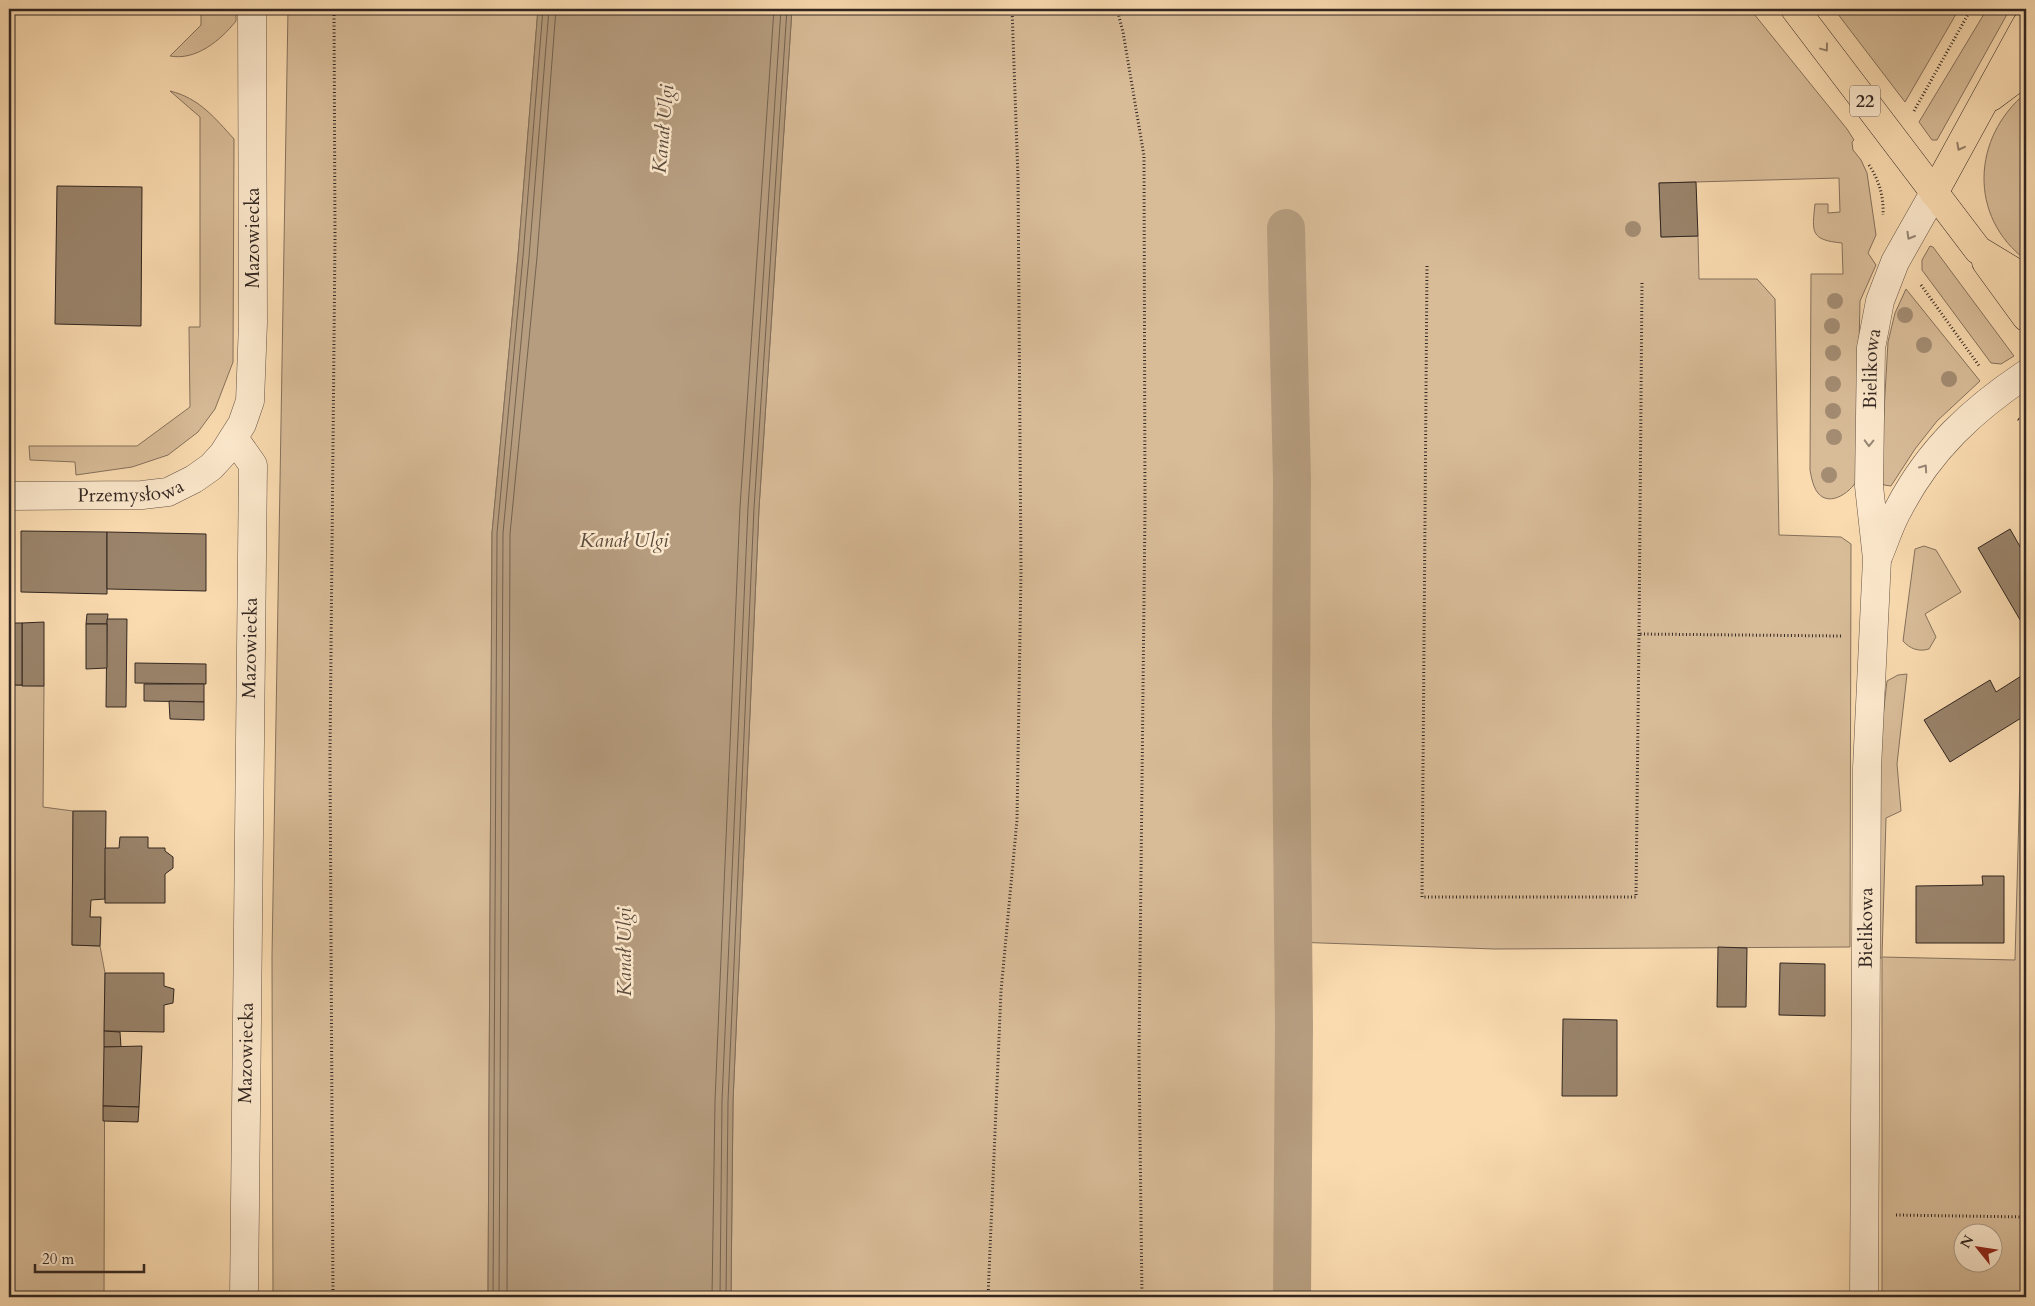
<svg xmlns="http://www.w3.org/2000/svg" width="2035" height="1306" font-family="Cardo,serif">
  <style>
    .green { fill: #d8bc98; stroke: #85715c; fill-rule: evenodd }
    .water { fill: #b69d7f; stroke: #816d59 }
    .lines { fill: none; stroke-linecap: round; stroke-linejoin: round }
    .shore { stroke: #746250; stroke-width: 1 }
    .canal { stroke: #b69d7f; stroke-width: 38 }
    .building { fill: #9a846b; stroke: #322621 }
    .minor-casing { stroke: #645345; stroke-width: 29 }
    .major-casing { stroke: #322621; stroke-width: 29 }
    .path { stroke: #322621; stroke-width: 3; stroke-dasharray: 1 2.5; stroke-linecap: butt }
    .minor { stroke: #fce8cc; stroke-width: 28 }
    .major { stroke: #fadbb0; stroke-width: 28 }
    .tree { fill: #a38c72 }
    .oneway { stroke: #968068 }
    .oneway2 { stroke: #978776 }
    .labels { text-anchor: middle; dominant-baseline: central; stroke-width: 5; stroke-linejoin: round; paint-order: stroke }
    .shield { fill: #fce8cc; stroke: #6f6054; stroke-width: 1 }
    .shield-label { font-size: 18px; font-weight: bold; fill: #322621 }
    .street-label { font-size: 19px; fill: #322621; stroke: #fce8cc }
    .water-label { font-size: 20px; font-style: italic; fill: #5a4a3d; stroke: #fce8cc }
  </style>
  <rect width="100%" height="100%" fill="#fadbb0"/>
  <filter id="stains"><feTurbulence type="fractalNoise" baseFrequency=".004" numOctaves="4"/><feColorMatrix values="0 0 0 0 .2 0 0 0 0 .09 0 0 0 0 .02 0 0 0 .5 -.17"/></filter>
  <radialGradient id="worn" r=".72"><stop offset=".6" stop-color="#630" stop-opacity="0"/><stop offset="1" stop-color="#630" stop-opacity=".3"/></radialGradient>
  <!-- green -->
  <g class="green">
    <path d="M201 9H236V21C221 40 196 61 170 56L201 25Z"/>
    <polygon points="288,9 538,9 518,256 492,533 488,1297 273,1297 272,956"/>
    <path d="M792 9H1750L1847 129 1854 140 1852 142 1853 150 1861 160 1867 173 1876 235 1868 253 1876 265 1860 301 1856 482C1846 497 1823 509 1814 486 1812 481 1811 475 1810 470L1811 274H1843L1842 243C1810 240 1812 232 1815 204H1828V213L1840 212 1839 178 1659 183 1661 237 1698 236 1699 279H1757L1775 299 1779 535 1841 537 1851 544 1850 947 1495 949 1293 942 1291 1297H731L733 1101 759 508Z"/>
    <polygon points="1834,9 1959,9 1905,102"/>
    <polygon points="1987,9 2010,9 1937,140 1932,140 1919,122"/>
    <path d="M170 91C199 98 215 118 234 139L233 362 215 409 198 432 168 455 132 467 76 475 75 462 30 460 29 446H137L190 407 189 327H200V117Z"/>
    <path d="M2026 93V260C1968 217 1972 137 2026 93Z"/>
    <polygon points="1930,246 1933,247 2014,356 2001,364 1991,363 1922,270 1922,260"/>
    <polygon points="1906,289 1980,381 1937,421 1915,449 1891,486 1884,485 1880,481 1888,342 1895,313"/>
    <path d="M1924 546 1936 550 1961 592 1925 614 1936 637 1929 649C1919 652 1910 649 1903 641L1915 549Z"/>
    <path d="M1907 674 1897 764 1901 811 1886 818 1882 957 2015 960 2021 736 2026 733V1297H1882V958L1875 957 1877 768 1887 681 1898 675ZM1962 1234H1992V1264H1962Z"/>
    <polygon points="9,685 44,686 43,807 73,811 72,945 100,946 105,973 104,1297 9,1297"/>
  </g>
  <!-- water -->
  <polygon class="water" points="538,9 792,9 759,508 733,1101 731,1297 488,1297 492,533 518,256"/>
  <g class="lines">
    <!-- shore -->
    <g class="shore">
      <polyline points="493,1297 497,533 523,256 543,9"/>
      <polyline points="499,1297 503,533 529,257 549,9"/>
      <polyline points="507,1297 510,534 537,257 556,9"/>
      <polyline points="712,1297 715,1101 740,507 774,9"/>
      <polyline points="720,1297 722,1101 748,508 781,9"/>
      <polyline points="726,1297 728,1101 754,508 787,9"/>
    </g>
    <!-- canal -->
    <polyline class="canal" points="1286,228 1292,479 1291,723 1294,1026 1292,1297"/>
  </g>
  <!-- building -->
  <g class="building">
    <polygon points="1696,182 1698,236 1661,237 1659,183"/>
    <polygon points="57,186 142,187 141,326 55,324"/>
    <polygon points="2010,529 2026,557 2026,630 1978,548"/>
    <rect x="9" y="530" width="2" height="55"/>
    <polygon points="21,531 107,532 107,594 21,592"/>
    <polygon points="107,532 206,534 206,591 107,589"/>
    <polygon points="87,614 108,614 107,624 86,624"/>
    <polygon points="107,619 127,619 126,707 106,707"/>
    <polygon points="44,622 44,686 22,686 22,623"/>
    <rect x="9" y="623" width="13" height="62"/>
    <polygon points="86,624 107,624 107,668 86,669"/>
    <polygon points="135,663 206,664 206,684 135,683"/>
    <polygon points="2026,673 2026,715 1950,762 1924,720 1990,680 1996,692"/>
    <polygon points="144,684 204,684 204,702 144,701"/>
    <polygon points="169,701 204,702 204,720 170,719"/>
    <polygon points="73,811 106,811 105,899 91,900 90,917 101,917 100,946 72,945"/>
    <polygon points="120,837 148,837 148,848 165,848 165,851 173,857 173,868 165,874 165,903 105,903 105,848 119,848"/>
    <polygon points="1982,876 2004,876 2004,943 1916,943 1916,886 1983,885"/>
    <polygon points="1718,947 1747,948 1746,1007 1717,1007"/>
    <polygon points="1780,963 1825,964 1825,1016 1779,1015"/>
    <polygon points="105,973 164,973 164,986 174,989 173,1003 164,1005 164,1032 104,1031"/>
    <polygon points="1563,1019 1617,1020 1617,1096 1562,1096"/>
    <polygon points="104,1031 120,1032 121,1047 104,1047"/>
    <polygon points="142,1046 139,1107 103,1106 104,1047"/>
    <polygon points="103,1106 139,1107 138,1122 103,1121"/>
  </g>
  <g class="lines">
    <!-- minor casing -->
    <g class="minor-casing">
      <g id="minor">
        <polyline points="234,438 253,465 244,1297"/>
        <path id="s1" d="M9 496 142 495 168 492 194 479 211 467 223 454 242 424 250 401 253 323 252 9"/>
        <path d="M1878 557C1885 541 1890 523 1899 508 1929 450 1972 410 2026 374"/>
        <path id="s2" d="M1864 1297 1867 768 1877 559 1869 486 1871 348 1880 301 1895 262 1934 193"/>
      </g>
    </g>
    <!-- major casing -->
    <g class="major-casing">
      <g id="major">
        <polyline points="1795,9 1978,250 2026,279"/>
        <polyline points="1991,97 2026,71"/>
        <polyline points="1934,193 2026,25"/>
        <polyline points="1986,262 2026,317"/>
      </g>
    </g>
    <!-- path -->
    <g class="path">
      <polyline points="1117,9 1123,32 1144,156 1145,508 1139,1055 1142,1297"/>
      <polyline points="1914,111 1971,9"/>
      <path d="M1869 165C1879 180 1884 197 1883 215"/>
      <polyline points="1427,266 1422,897 1636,897 1639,634 1842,636"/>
      <polyline points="1921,285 1980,367"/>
      <polyline points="2018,419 2026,424"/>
      <polyline points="1639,634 1642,283"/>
      <polyline points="1896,1215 2026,1217"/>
      <polyline points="333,1297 330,755 335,238 334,9"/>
      <polyline points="988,1297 1001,991 1017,820 1021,571 1018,178 1012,9"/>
    </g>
    <!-- minor -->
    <use href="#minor" class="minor"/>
    <!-- major -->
    <use href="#major" class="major"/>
  </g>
  <!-- trees -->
  <g class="tree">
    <circle cx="1633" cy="229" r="8"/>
    <circle cx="1835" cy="301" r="8"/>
    <circle cx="1905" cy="315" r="8"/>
    <circle cx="1832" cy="326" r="8"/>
    <circle cx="1924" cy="345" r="8"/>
    <circle cx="1833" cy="353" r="8"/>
    <circle cx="1949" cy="379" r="8"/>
    <circle cx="1833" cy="384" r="8"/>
    <circle cx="1833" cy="411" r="8"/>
    <circle cx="1834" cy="437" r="8"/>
    <circle cx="1829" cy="475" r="8"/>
  </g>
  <!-- one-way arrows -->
  <defs><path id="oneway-chevron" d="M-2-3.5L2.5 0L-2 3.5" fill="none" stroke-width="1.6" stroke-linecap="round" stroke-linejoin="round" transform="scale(1.25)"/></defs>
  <g class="oneway">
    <use href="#oneway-chevron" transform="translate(1825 48) rotate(53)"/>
    <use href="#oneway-chevron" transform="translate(1960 147) rotate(118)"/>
  </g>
  <g class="oneway2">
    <use href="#oneway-chevron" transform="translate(1910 236) rotate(120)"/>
    <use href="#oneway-chevron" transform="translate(1869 443) rotate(91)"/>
    <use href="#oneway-chevron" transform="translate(1924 468) rotate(-55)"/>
  </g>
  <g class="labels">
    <!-- shield labels -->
    <rect class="shield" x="1850" y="85.5" width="30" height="31" rx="4"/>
    <g class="shield-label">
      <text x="1865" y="101">22</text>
    </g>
    <!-- street labels -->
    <g class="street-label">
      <text transform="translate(253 238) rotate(-90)">Mazowiecka</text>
      <text stroke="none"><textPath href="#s2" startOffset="929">Bielikowa</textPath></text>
      <text stroke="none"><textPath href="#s1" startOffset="122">Przemysłowa</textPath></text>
      <text transform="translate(250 648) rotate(-89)">Mazowiecka</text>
      <text stroke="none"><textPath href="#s2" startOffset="369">Bielikowa</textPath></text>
      <text transform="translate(246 1053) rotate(-89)">Mazowiecka</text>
    </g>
    <!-- water labels -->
    <g class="water-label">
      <text transform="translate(663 129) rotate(-85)">Kanał Ulgi</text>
      <text x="624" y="540">Kanał Ulgi</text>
      <text transform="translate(624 952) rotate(-90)">Kanał Ulgi</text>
    </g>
  </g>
  <!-- margin -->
  <rect width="2035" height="1306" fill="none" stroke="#fadbb0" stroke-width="30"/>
  <rect x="10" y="10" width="2015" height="1286" fill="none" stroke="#322621" stroke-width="2.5"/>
  <rect x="15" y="15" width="2005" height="1276" fill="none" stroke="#322621"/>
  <!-- north arrow -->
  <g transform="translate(1978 1248) rotate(300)"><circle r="24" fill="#fce8cc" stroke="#ab9a88"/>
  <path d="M0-4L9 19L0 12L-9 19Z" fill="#8f2418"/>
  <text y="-8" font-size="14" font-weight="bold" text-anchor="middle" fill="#322621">N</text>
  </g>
  <!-- scale -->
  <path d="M35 1264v8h109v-8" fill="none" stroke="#322621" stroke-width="2.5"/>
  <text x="42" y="1264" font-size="15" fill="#322621" stroke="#fce8cc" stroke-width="4" paint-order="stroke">20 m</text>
  <rect width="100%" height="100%" filter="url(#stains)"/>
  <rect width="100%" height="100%" fill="url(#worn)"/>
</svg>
